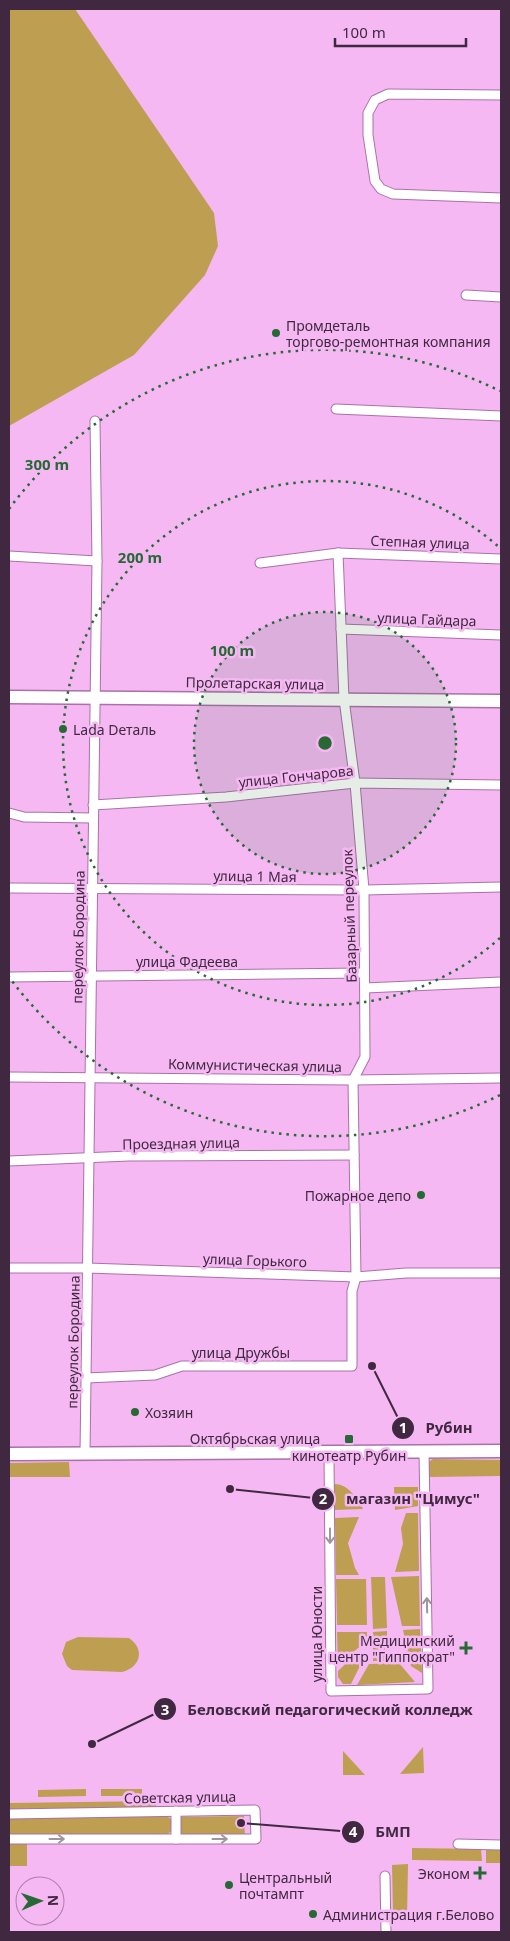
<svg xmlns="http://www.w3.org/2000/svg" width="510" height="1941" font-family="'Noto Sans',sans-serif">
  <style>
    .green { fill: #be9e50 }
    .lines { fill: none; stroke-linecap: round; stroke-linejoin: round }
    .street-casing { stroke: #a971a8; stroke-width: 11 }
    .secondary-casing { stroke: #a971a8; stroke-width: 15 }
    .street { stroke: #fff; stroke-width: 9 }
    .secondary { stroke: #fff; stroke-width: 12 }
    .oneway { stroke: #a094a0 }
    .ring { fill: none; stroke: #266934; stroke-width: 2.5; stroke-dasharray: 2.5 5 }
    .poi-dot { fill: #266934; stroke: #f5b8f3; stroke-width: 2 }
    .labels { text-anchor: middle; dominant-baseline: central; stroke-width: 5; stroke-linejoin: round; paint-order: stroke }
    .poi-label { font-size: 14px; fill: #402940; stroke: #f5b8f3; text-anchor: start }
    .street-label { font-size: 14px; fill: #402940; stroke: #f5b8f3 }
    .centre { fill: #266934; stroke: #f5b8f3; stroke-width: 2.5 }
    .ring-label { font-size: 15px; text-anchor: middle; font-weight: bold; fill: #266934; stroke: #f5b8f3; stroke-width: 5; stroke-linejoin: round; paint-order: stroke }
    .leader { fill: none; stroke: #402940; stroke-width: 2 }
    .callout-dot { fill: #402940; stroke: #f5b8f3; stroke-width: 2 }
    .mark-label { font-size: 15px; text-anchor: middle; font-weight: bold; fill: #fff }
    .callout-label { font-size: 15px; text-anchor: middle; font-weight: bold; fill: #402940; stroke: #f5b8f3; stroke-width: 5; stroke-linejoin: round; paint-order: stroke }
  </style>
  <rect width="100%" height="100%" fill="#f5b8f3"/>
  <!-- green -->
  <g class="green">
    <polygon points="9,9 75,9 214,213 218,246 205,275 134,355 9,426"/>
    <path d="M433 1459 501 1460V1476L428 1477C427 1469 426 1463 433 1459Z"/>
    <polygon points="69,1462 70,1477 9,1477 9,1463"/>
    <path d="M334 1484C348 1484 357 1498 363 1509L334 1510Z"/>
    <polygon points="394,1487 418,1487 418,1506 395,1510"/>
    <polygon points="406,1513 418,1513 419,1571 395,1572 403,1544 401,1528"/>
    <polygon points="359,1517 348,1543 355,1568 359,1575 336,1575 335,1518"/>
    <polygon points="419,1576 420,1626 402,1626 391,1577"/>
    <polygon points="371,1577 385,1577 387,1628 373,1629"/>
    <polygon points="336,1579 366,1579 367,1625 337,1625"/>
    <polygon points="420,1629 422,1673 411,1666 403,1630"/>
    <polygon points="387,1631 387,1661 373,1661 373,1632"/>
    <polygon points="337,1632 367,1632 367,1641 338,1664"/>
    <path d="M78 1637 129 1638C145 1649 141 1667 122 1672L72 1670 67 1666 62 1654 66 1642Z"/>
    <polygon points="358,1652 362,1652 363,1660 351,1684 343,1684 338,1677 338,1671"/>
    <polygon points="399,1663 415,1682 357,1685 369,1664"/>
    <polygon points="423,1747 424,1773 400,1774"/>
    <polygon points="343,1751 365,1775 343,1775"/>
    <polygon points="86,1789 86,1796 38,1797 38,1790"/>
    <rect x="101" y="1789" width="41" height="7"/>
    <polygon points="156,1801 156,1807 9,1809 9,1803"/>
    <polygon points="167,1816 172,1820 171,1831 168,1834 9,1835 9,1817"/>
    <polygon points="244,1816 245,1838 181,1839 181,1817"/>
    <rect x="9" y="1841" width="18" height="25"/>
    <polygon points="412,1848 481,1849 482,1861 412,1860"/>
    <rect x="486" y="1849" width="15" height="14"/>
    <polygon points="408,1864 407,1919 397,1919 393,1914 392,1865"/>
  </g>
  <g class="lines">
    <!-- street casing -->
    <g class="street-casing">
      <g id="street">
        <polyline points="501,95 388,94 375,100 368,113 368,135 375,181 381,189 393,194 501,198"/>
        <polyline points="466,295 501,297"/>
        <polyline points="336,409 501,416"/>
        <polyline points="9,556 97,561"/>
        <polyline points="260,563 338,553 501,559"/>
        <polyline points="341,629 501,635"/>
        <polyline points="93,805 226,797 355,783 501,785"/>
        <polyline points="9,813 24,817 93,818"/>
        <polyline points="9,888 364,890 501,887"/>
        <polyline points="9,977 364,973"/>
        <polyline points="365,988 501,982"/>
        <polyline points="9,1077 353,1080 501,1078"/>
        <polyline points="9,1161 129,1156 354,1155"/>
        <polyline points="9,1268 87,1268 356,1277 406,1273 501,1273"/>
        <polyline points="86,1378 155,1375 182,1366 352,1366 352,1291 356,1277 353,1080 365,1057 364,890 355,783 344,699 338,553"/>
        <polyline points="329,1453 331,1691 428,1689 424,1452"/>
        <polyline points="85,1454 97,561 95,421"/>
        <polyline points="176,1811 176,1839"/>
        <polyline points="9,1814 255,1810 256,1839 9,1839"/>
        <polyline points="458,1844 501,1845"/>
        <polyline points="385,1876 386,1932"/>
      </g>
    </g>
    <!-- secondary casing -->
    <g class="secondary-casing">
      <g id="secondary">
        <polyline points="9,697 501,701"/>
        <polyline points="9,1454 501,1451"/>
      </g>
    </g>
    <!-- street -->
    <use href="#street" class="street"/>
    <!-- secondary -->
    <use href="#secondary" class="secondary"/>
  </g>
  <!-- one-way arrows -->
  <defs><path id="oneway-shaft" d="M-6 0H5M1.5-3L5.5 0L1.5 3" fill="none" stroke-width="1.6" stroke-linecap="round" stroke-linejoin="round" transform="scale(1.25)"/></defs>
  <g class="oneway">
    <use href="#oneway-shaft" transform="translate(330 1536) rotate(90)"/>
    <use href="#oneway-shaft" transform="translate(427 1605) rotate(-91)"/>
    <use href="#oneway-shaft" transform="translate(57 1839)"/>
    <use href="#oneway-shaft" transform="translate(220 1839)"/>
  </g>
  <!-- distance rings -->
  <circle cx="325" cy="743" r="131" fill="#266934" fill-opacity=".12"/>
  <g class="ring">
    <circle cx="325" cy="743" r="131"/>
    <path d="M500 938A262 262 0 1 1 500 548"/>
    <path d="M500 1095A393 393 0 0 1 9 977M9 509A393 393 0 0 1 500 391"/>
  </g>
  <!-- markers -->
  <g class="poi-dot">
    <circle cx="276" cy="333" r="5"/>
    <circle cx="63" cy="729" r="5"/>
    <circle cx="421" cy="1195" r="5"/>
    <circle cx="135" cy="1412" r="5"/>
    <rect x="344" y="1434" width="10" height="10" rx="2.5"/>
    <path d="M463.5 1640.5h5v5h5v5h-5v5h-5v-5h-5v-5h5z"/>
    <path d="M477.5 1865.5h5v5h5v5h-5v5h-5v-5h-5v-5h5z"/>
    <circle cx="229" cy="1885" r="5"/>
    <circle cx="313" cy="1914" r="5"/>
  </g>
  <g class="labels">
    <!-- poi labels -->
    <g class="poi-label">
      <text x="286" y="325">Промдеталь<tspan x="286" dy="16">торгово-ремонтная компания</tspan></text>
      <text x="73" y="729">Lada Dеталь</text>
      <text x="411" y="1195" text-anchor="end">Пожарное депо</text>
      <text x="145" y="1412">Хозяин</text>
      <text x="349" y="1455" text-anchor="middle">кинотеатр Рубин</text>
      <text x="455" y="1640" text-anchor="end">Медицинский<tspan x="455" dy="16">центр "Гиппократ"</tspan></text>
      <text x="470" y="1873" text-anchor="end">Эконом</text>
      <text x="239" y="1877">Центральный<tspan x="239" dy="16">почтампт</tspan></text>
      <text x="323" y="1914">Администрация г.Белово</text>
    </g>
    <!-- street labels -->
    <g class="street-label">
      <text transform="translate(420 542) rotate(2)">Степная улица</text>
      <text transform="translate(427 619) rotate(2)">улица Гайдара</text>
      <text transform="translate(255 683) rotate(1)">Пролетарская улица</text>
      <text transform="translate(296 776) rotate(-6)">улица Гончарова</text>
      <text transform="translate(255 876) rotate(1)">улица 1 Мая</text>
      <text transform="translate(349 916) rotate(-92)">Базарный переулок</text>
      <text transform="translate(78 937) rotate(-89)">переулок Бородина</text>
      <text x="187" y="961">улица Фадеева</text>
      <text transform="translate(255 1065) rotate(1)">Коммунистическая улица</text>
      <text transform="translate(181 1143) rotate(-1)">Проездная улица</text>
      <text transform="translate(255 1260) rotate(2)">улица Горького</text>
      <text transform="translate(73 1342) rotate(-89)">переулок Бородина</text>
      <text x="241" y="1352">улица Дружбы</text>
      <text x="255" y="1438">Октябрьская улица</text>
      <text transform="translate(316 1634) rotate(-90)">улица Юности</text>
      <text transform="translate(180 1797) rotate(-1)">Советская улица</text>
    </g>
  </g>
  <circle cx="325" cy="743" r="8" class="centre"/>
  <g class="ring-label">
    <text x="47" y="470">300 m</text>
    <text x="140" y="563">200 m</text>
    <text x="232" y="656">100 m</text>
  </g>
  <!-- callouts -->
  <path class="leader" d="M372 1366L403 1428M230 1489L323 1499M92 1744L165 1709M241 1823L353 1832"/>
  <g class="callout-dot">
    <circle cx="372" cy="1366" r="5"/>
    <circle cx="230" cy="1489" r="5"/>
    <circle cx="92" cy="1744" r="5"/>
    <circle cx="241" cy="1823" r="5"/>
    <circle cx="403" cy="1428" r="12"/>
    <circle cx="323" cy="1499" r="12"/>
    <circle cx="165" cy="1709" r="12"/>
    <circle cx="353" cy="1832" r="12"/>
  </g>
  <g class="mark-label">
    <text x="403" y="1433">1</text>
    <text x="323" y="1504">2</text>
    <text x="165" y="1715">3</text>
    <text x="353" y="1837">4</text>
  </g>
  <g class="callout-label">
    <text x="449" y="1433">Рубин</text>
    <text x="413" y="1504">магазин "Цимус"</text>
    <text x="330" y="1715">Беловский педагогический колледж</text>
    <text x="393" y="1837">БМП</text>
  </g>
  <!-- border -->
  <rect width="510" height="1941" fill="none" stroke="#402940" stroke-width="20"/>
  <!-- north arrow -->
  <g transform="translate(40 1901) rotate(88)"><circle r="24" fill="#f5b8f3" stroke="#ad7fab"/>
  <path d="M0-4L9 19L0 12L-9 19Z" fill="#266934"/>
  <text y="-8" font-size="14" font-weight="bold" text-anchor="middle" fill="#402940">N</text>
  </g>
  <!-- scale -->
  <path d="M335 38v8h131v-8" fill="none" stroke="#402940" stroke-width="2.5"/>
  <text x="342" y="38" font-size="15" fill="#402940" stroke="#f5b8f3" stroke-width="4" paint-order="stroke">100 m</text>
</svg>
